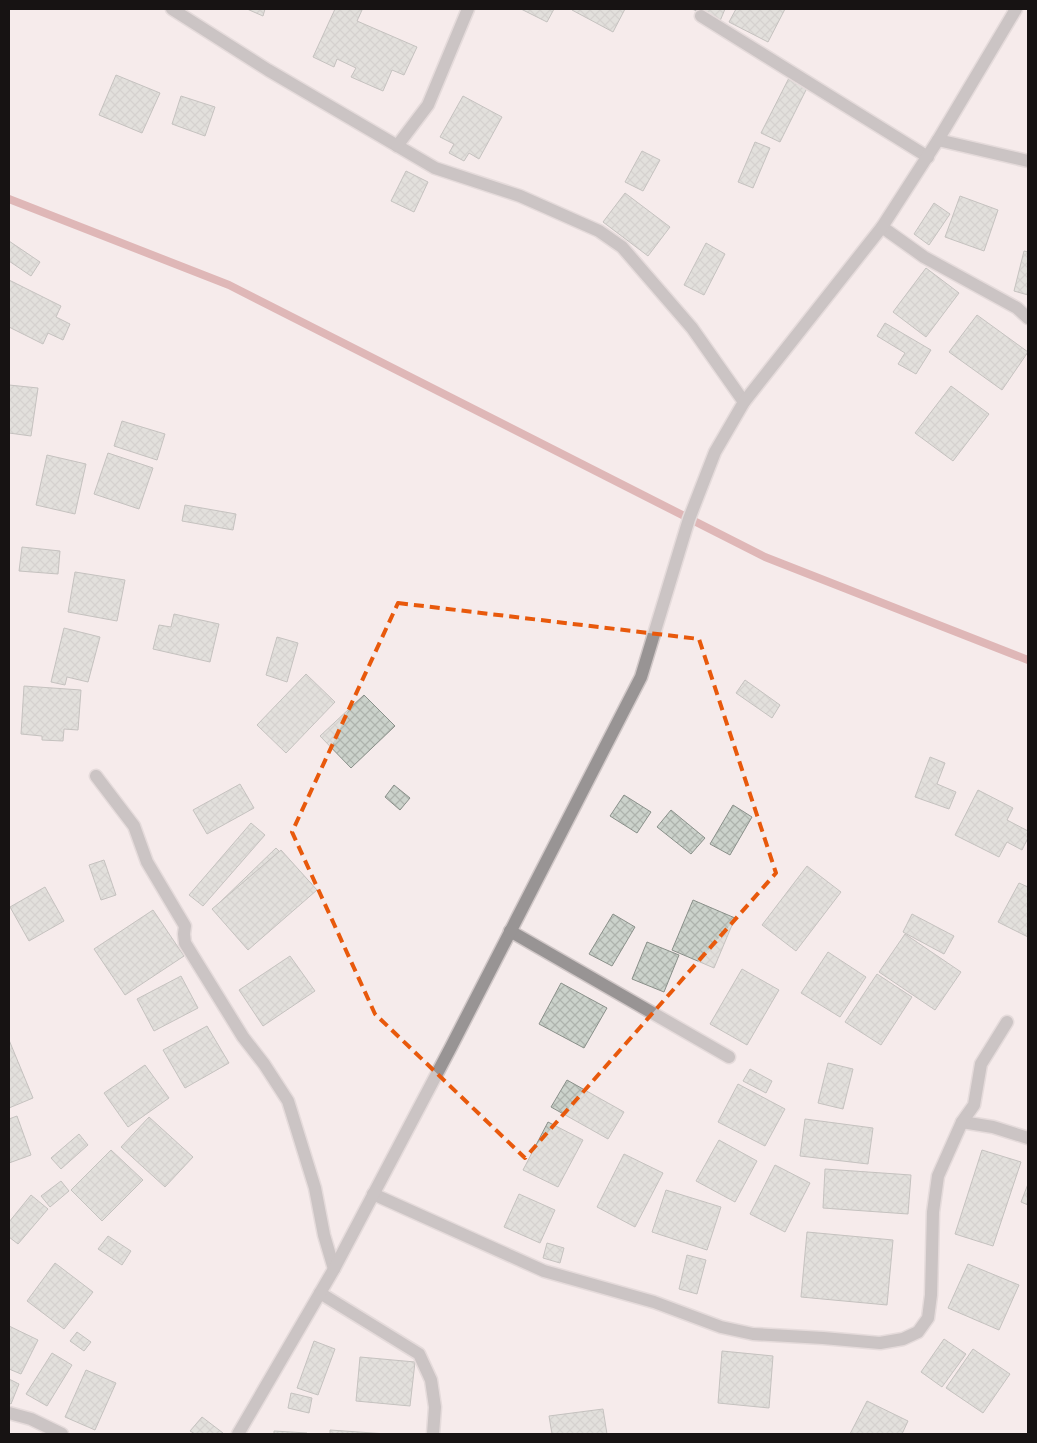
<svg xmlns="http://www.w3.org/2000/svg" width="1037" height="1443" font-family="'PT Sans',sans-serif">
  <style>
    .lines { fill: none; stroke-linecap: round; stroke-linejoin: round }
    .stream { stroke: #c47878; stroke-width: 8 }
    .building { fill: url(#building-cross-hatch); stroke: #8a908a }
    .minor-casing { stroke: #d1c8c8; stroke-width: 15 }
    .minor { stroke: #989494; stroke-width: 12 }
    .marked { fill: none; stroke: #e8590c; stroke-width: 4; stroke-dasharray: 10 6; stroke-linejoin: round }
  </style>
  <defs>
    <pattern id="building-cross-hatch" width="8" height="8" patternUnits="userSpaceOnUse" patternTransform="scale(1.25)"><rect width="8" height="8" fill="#cbd2cb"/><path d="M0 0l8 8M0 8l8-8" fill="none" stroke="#aeb3ad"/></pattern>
  </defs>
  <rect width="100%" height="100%" fill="#f5ebeb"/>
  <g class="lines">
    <!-- stream -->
    <polyline class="stream" points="9,199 229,285 765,557 1028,660"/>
  </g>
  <!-- building -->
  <g class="building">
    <polygon points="247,9 265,9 263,16"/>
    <polygon points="335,9 359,9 362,10 357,21 417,47 404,75 392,70 383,91 351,77 356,68 337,59 334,67 313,57"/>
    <polygon points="521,9 554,9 547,22"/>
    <polygon points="573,9 625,9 613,32 572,10"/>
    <polygon points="692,9 725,9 720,21"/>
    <polygon points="736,9 785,9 768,42 729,22"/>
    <polygon points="791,74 809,84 780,142 761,133"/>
    <polygon points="116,75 160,93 142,133 99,115"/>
    <polygon points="181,96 215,107 205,136 172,124"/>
    <polygon points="463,96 502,117 479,159 469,153 464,161 449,153 454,144 440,137"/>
    <polygon points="755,142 770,148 753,188 738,182"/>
    <polygon points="642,151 660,160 643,191 625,182"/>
    <polygon points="406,171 428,182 414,212 391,201"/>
    <polygon points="625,193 670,227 648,256 603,222"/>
    <polygon points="960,196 998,210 984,251 945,237"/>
    <polygon points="934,203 950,214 929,245 914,234"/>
    <polygon points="9,241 40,262 31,276 9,261"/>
    <polygon points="706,243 725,254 704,295 684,285"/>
    <polygon points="1024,251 1028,252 1028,295 1014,291"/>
    <polygon points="926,268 959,293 926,337 893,312"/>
    <polygon points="9,280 61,306 56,317 70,324 63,340 48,333 43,344 9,327"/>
    <polygon points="977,315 1028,352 1002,390 949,352"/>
    <polygon points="885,323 931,350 916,374 898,364 905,353 877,336"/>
    <polygon points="9,385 38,388 31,436 9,433"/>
    <polygon points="951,386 989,414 953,461 915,433"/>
    <polygon points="122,421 165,434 157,460 114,446"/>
    <polygon points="108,453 153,468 139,509 94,494"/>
    <polygon points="47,455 86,464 75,514 36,505"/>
    <polygon points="185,505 236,514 233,530 182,521"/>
    <polygon points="22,547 60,551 58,574 19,571"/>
    <polygon points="75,572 125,580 117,621 68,612"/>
    <polygon points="174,614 219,624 210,662 153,649 159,625 171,627"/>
    <polygon points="64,628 100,637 88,682 67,677 65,685 51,682"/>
    <polygon points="277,637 298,643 287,682 266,675"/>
    <polygon points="306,674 335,702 286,753 257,725"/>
    <polygon points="745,680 780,705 772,718 736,693"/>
    <polygon points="24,686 81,690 78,730 64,729 63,741 42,740 42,736 21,734"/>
    <polygon points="364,695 395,726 351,768 320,736"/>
    <polygon points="930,757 945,763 937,784 956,792 949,809 915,797"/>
    <polygon points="240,784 254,808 207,834 193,810"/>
    <polygon points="394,785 410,798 400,810 385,797"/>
    <polygon points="978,790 1013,808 1007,820 1028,831 1028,838 1022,850 1007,842 999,857 955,835"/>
    <polygon points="624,795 651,812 637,833 610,816"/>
    <polygon points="733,805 752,817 730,855 710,844"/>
    <polygon points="671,810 705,838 691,854 657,827"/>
    <polygon points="251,823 265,835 203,906 189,895"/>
    <polygon points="276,848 312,884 255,939 240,923 234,928 214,908"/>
    <polygon points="281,850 317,890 248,950 212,909"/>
    <polygon points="104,860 116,895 101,900 89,865"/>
    <polygon points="807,866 841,892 796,951 762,925"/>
    <polygon points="1019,883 1028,887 1028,937 998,922"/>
    <polygon points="45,887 64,921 29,941 10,907"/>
    <polygon points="693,900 735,918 714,968 672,950"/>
    <polygon points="153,910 184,956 125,995 94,949"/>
    <polygon points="613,914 635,927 612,966 589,954"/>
    <polygon points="912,914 954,936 944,954 903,932"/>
    <polygon points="905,934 961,972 935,1010 879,972"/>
    <polygon points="647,942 679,955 664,992 632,979"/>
    <polygon points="828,952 866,977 840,1017 801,993"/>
    <polygon points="290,956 315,991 263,1026 239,990"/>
    <polygon points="742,969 779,990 747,1045 710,1024"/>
    <polygon points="877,974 912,997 881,1045 845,1022"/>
    <polygon points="181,976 198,1008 154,1031 137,999"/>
    <polygon points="561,983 607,1008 584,1048 539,1024"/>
    <polygon points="207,1026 229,1063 185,1088 163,1050"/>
    <polygon points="9,1040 33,1098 9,1108"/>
    <polygon points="828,1063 853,1069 843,1109 818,1103"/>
    <polygon points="145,1065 169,1098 128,1127 104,1093"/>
    <polygon points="750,1069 772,1081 766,1093 743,1081"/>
    <polygon points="567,1080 624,1112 608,1139 551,1107"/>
    <polygon points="738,1084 785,1109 765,1146 718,1122"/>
    <polygon points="17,1116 31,1155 9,1163 9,1119"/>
    <polygon points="149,1117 193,1157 165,1187 121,1147"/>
    <polygon points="805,1119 873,1128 868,1164 800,1156"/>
    <polygon points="548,1122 583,1140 558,1187 523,1170"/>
    <polygon points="79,1134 88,1145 61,1169 51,1158"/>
    <polygon points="719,1140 757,1161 735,1202 696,1181"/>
    <polygon points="111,1150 143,1180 102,1221 71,1190"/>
    <polygon points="982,1150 1021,1162 993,1246 955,1234"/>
    <polygon points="624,1154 663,1173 635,1227 597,1207"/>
    <polygon points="775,1165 810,1183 785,1232 750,1214"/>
    <polygon points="825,1169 911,1175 908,1214 823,1208"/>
    <polygon points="61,1181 69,1191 50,1207 41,1196"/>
    <polygon points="1028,1184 1028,1205 1021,1202"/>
    <polygon points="666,1190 721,1207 707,1250 652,1232"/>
    <polygon points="519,1194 555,1210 540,1243 504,1227"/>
    <polygon points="31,1195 48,1209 18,1244 9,1237 9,1222"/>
    <polygon points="807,1232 893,1240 887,1305 801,1297"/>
    <polygon points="108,1236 131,1251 122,1265 98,1249"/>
    <polygon points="547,1243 564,1248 560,1263 543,1258"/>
    <polygon points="687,1255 706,1260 697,1294 679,1289"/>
    <polygon points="55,1263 93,1292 64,1329 27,1301"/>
    <polygon points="968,1264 1019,1285 999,1330 948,1308"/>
    <polygon points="9,1326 38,1340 21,1374 9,1369 9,1370"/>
    <polygon points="77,1332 91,1342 84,1351 70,1341"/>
    <polygon points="944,1339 966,1354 942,1387 921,1372"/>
    <polygon points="314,1341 335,1349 318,1395 297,1388"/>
    <polygon points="973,1349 1010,1374 983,1413 946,1388"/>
    <polygon points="722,1351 773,1356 769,1408 718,1403"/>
    <polygon points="52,1353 72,1365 47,1406 26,1394"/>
    <polygon points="360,1357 415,1362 410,1406 356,1401"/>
    <polygon points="86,1370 116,1383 95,1430 65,1417"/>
    <polygon points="9,1379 19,1384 11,1404 9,1403"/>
    <polygon points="291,1393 312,1398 309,1413 288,1408"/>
    <polygon points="867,1401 908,1421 902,1434 850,1434"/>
    <polygon points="603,1409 607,1434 552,1434 549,1416"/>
    <polygon points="202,1417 223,1433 222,1434 195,1434 190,1431"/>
    <polygon points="330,1430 387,1434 330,1434"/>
    <polygon points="274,1431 307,1433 307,1434 274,1434"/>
  </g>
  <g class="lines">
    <!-- minor casing -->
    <g class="minor-casing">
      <g id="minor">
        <polyline points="172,9 268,70 435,168 520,196 599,231 622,247 692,328 744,402"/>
        <polyline points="701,16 928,157"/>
        <polyline points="938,140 1028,161"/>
        <polyline points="397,146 428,105 468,9"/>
        <polyline points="882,227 924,257 1017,308 1028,318"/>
        <polyline points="96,776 134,826 147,862 185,926 184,934 185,943 243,1037 264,1064 288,1101 315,1188 324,1235 334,1269"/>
        <polyline points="510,931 729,1057"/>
        <polyline points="962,1122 993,1127 1028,1138"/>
        <polyline points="373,1194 544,1271 654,1302 721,1327 753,1334 823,1338 880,1343 903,1339 918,1332 928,1318 931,1295 933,1212 938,1176 962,1122 974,1105 981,1064 1007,1022"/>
        <polyline points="320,1293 419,1354 431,1380 435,1407 433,1434"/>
        <polyline points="9,1413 31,1419 62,1434"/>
        <polyline points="238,1434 334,1269 451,1047 641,677 689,519 715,452 744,402 882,227 938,140 1016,9"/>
      </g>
    </g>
    <!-- minor -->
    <use href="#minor" class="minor"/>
  </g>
  <!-- marked area -->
  <path d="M0 0H1037V1443H0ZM398 603 699 639 776 873 525 1158 375 1014 292 832Z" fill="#f5ebeb" fill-opacity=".55" fill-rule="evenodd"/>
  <path class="marked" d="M398 603 699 639 776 873 525 1158 375 1014 292 832Z"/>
  <!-- border -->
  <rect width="1037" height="1443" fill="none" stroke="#171313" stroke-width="20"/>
</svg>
